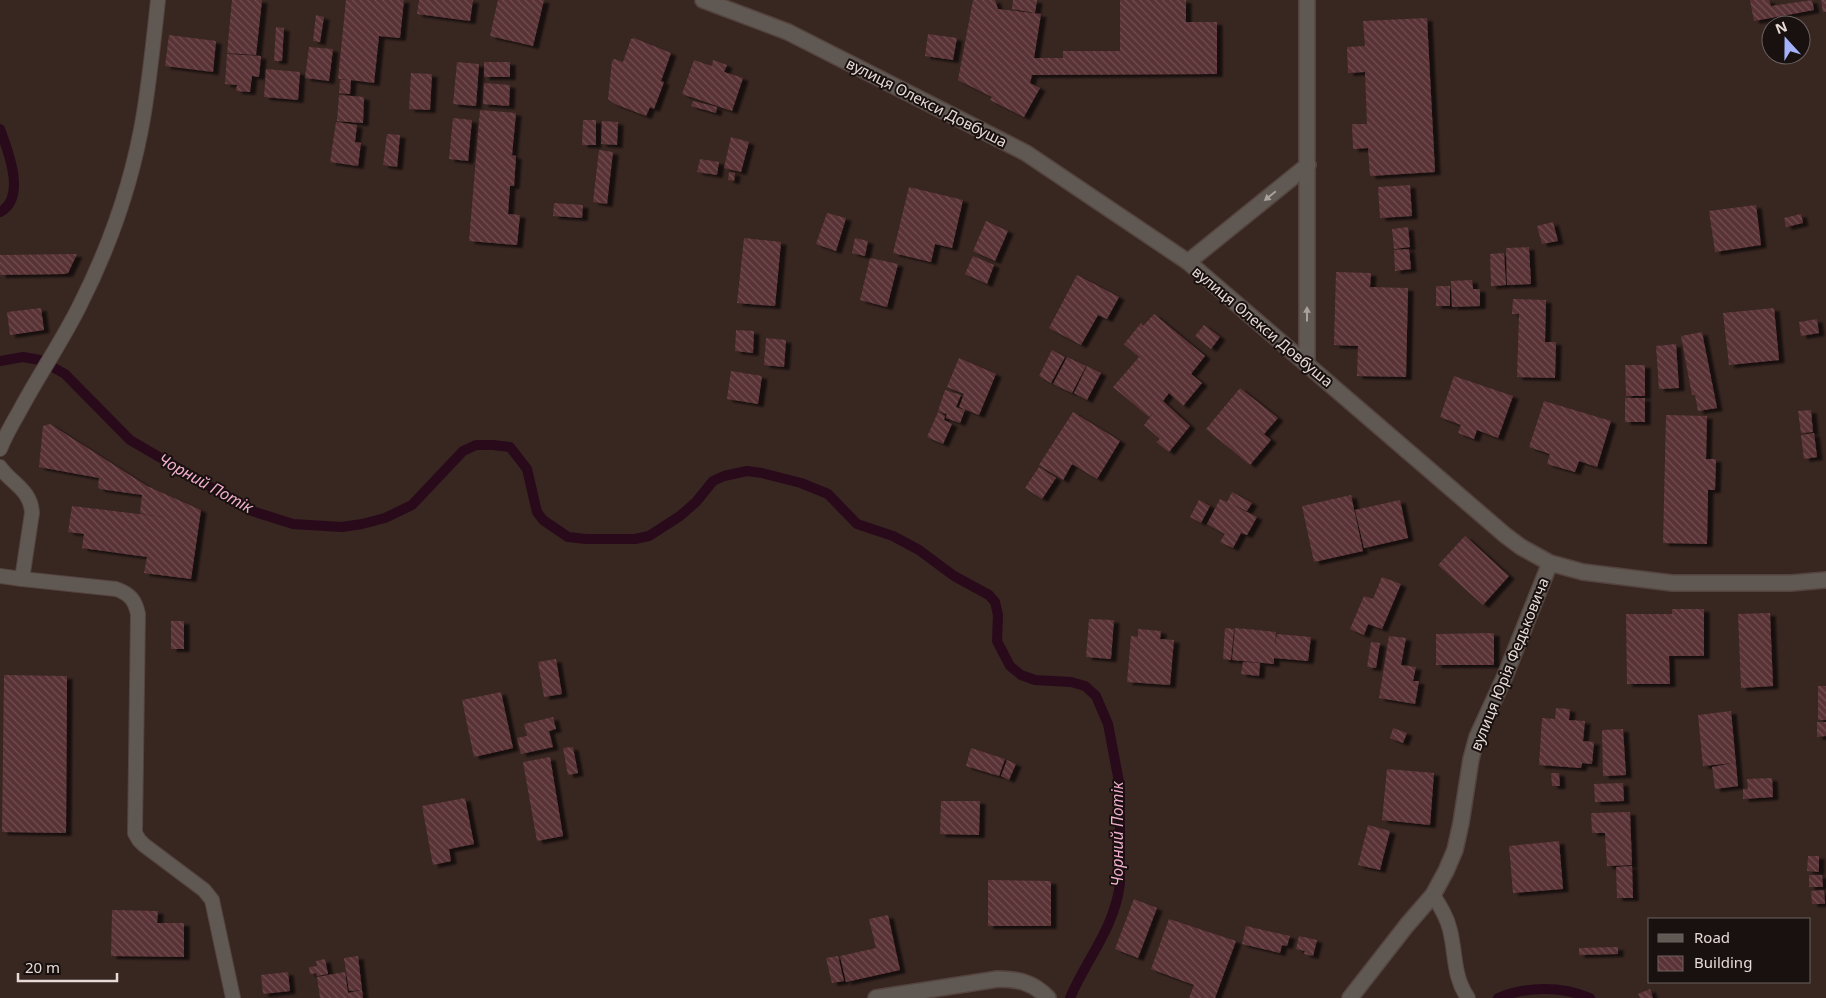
<svg xmlns="http://www.w3.org/2000/svg" width="1826" height="998" font-family="'Noto Sans',sans-serif">
  <style>
    .lines { fill: none; stroke-linecap: round; stroke-linejoin: round }
    .stream { stroke: #290a1b; stroke-width: 10 }
    .building { fill: url(#building-back-hatch); filter: url(#shadow) }
    .lane-casing { stroke: #54433e; stroke-width: 16 }
    .street-casing { stroke: #54433e; stroke-width: 18 }
    .lane { stroke: #605953; stroke-width: 14 }
    .street { stroke: #605953; stroke-width: 15 }
    .oneway { fill: #aaa09c }
    .labels { text-anchor: middle; dominant-baseline: central; stroke-width: 4; stroke-linejoin: round; paint-order: stroke }
    .street-label { font-size: 15px; fill: #e7dbd7; stroke: #19110f }
    .water-label { font-size: 16px; font-style: italic; fill: #f2afcf; stroke: #19110f }
  </style>
  <defs>
    <pattern id="building-back-hatch" width="6" height="6" patternUnits="userSpaceOnUse" patternTransform="scale(1.25)"><rect width="6" height="6" fill="#593236"/><path d="M-1 5l2 2M0 0l6 6M5-1l2 2" fill="none" stroke="#714f52"/></pattern>
    <filter id="shadow"><feDropShadow dx="5.5" dy="3" stdDeviation="1" flood-color="#0009"/></filter>
  </defs>
  <rect width="100%" height="100%" fill="#382621"/>
  <g class="lines">
    <!-- stream -->
    <g class="stream">
      <path d="M0 129C8 151 27 198 0 212"/>
      <path d="M0 361 23 357 40 360 65 374 130 440 252 511 293 524 342 527 362 524 385 518 412 505 463 451 476 445H493L510 447 527 469 537 512 543 520 568 537 586 539H635L649 536 680 516 696 502 713 481 724 476 747 471 762 473 801 483 828 494 857 524 893 536 919 550 954 576 989 595 995 602 998 615 997 641 1010 666 1021 675 1035 680 1071 682 1085 686 1096 696 1108 724 1120 787V884C1114 929 1087 958 1070 998"/>
      <path d="M1498 998C1527 986 1561 986 1590 998"/>
    </g>
  </g>
  <!-- building -->
  <g class="building">
    <polygon points="232,0 262,0 256,55 227,53"/>
    <polygon points="346,0 404,0 400,38 379,36 374,83 351,80 350,94 339,93 340,80 348,80 338,79"/>
    <polygon points="419,0 473,0 470,21 417,14"/>
    <polygon points="498,0 544,0 533,46 490,36"/>
    <polygon points="973,0 995,0 998,9 1041,14 1034,58 1063,58 1063,51 1120,51 1120,0 1186,0 1186,22 1217,22 1217,74 1032,75 1030,83 1040,88 1024,117 990,100 992,97 958,80"/>
    <polygon points="1013,0 1037,0 1035,13 1012,9"/>
    <polygon points="1750,0 1769,0 1771,6 1812,0 1814,10 1754,21"/>
    <polygon points="1821,0 1826,0 1826,12 1823,12"/>
    <polygon points="316,15 324,17 320,42 313,41"/>
    <polygon points="1427,18 1435,172 1370,176 1368,148 1353,149 1352,124 1367,124 1365,72 1348,73 1347,47 1365,46 1363,21"/>
    <polygon points="276,27 284,28 282,61 274,61"/>
    <polygon points="928,34 957,38 953,60 925,56"/>
    <polygon points="169,35 216,41 213,72 165,66"/>
    <polygon points="634,38 671,53 661,81 664,82 654,109 650,107 646,116 615,104 608,99 612,61 614,59 623,62 631,39"/>
    <polygon points="309,47 333,49 329,81 305,78"/>
    <polygon points="227,54 261,56 259,77 252,76 250,92 236,91 237,85 225,84"/>
    <polygon points="694,60 712,66 713,60 727,65 724,72 743,78 732,111 682,94"/>
    <polygon points="457,62 479,64 476,106 453,104"/>
    <rect x="484" y="62" width="26" height="15"/>
    <polygon points="266,69 300,72 298,100 264,97"/>
    <polygon points="411,73 432,74 430,110 409,109"/>
    <polygon points="484,83 510,85 509,106 483,104"/>
    <polygon points="339,95 364,97 363,123 337,121"/>
    <polygon points="693,101 717,107 716,113 691,106"/>
    <polygon points="480,110 516,113 512,155 516,156 514,186 510,186 508,214 520,215 517,245 469,241"/>
    <polygon points="453,118 472,120 468,161 449,159"/>
    <polygon points="583,120 596,120 596,145 582,145"/>
    <polygon points="602,121 618,122 617,145 601,144"/>
    <polygon points="336,122 357,125 355,142 361,143 358,166 330,162"/>
    <polygon points="387,134 400,135 397,167 383,165"/>
    <polygon points="731,137 749,142 741,172 724,168"/>
    <polygon points="599,150 613,152 607,204 593,202"/>
    <polygon points="700,159 719,162 717,175 697,172"/>
    <polygon points="729,172 735,173 734,181 728,180"/>
    <polygon points="1410,185 1412,216 1380,218 1378,187"/>
    <polygon points="909,187 963,200 952,248 935,244 931,262 893,253"/>
    <polygon points="554,203 583,205 582,218 553,216"/>
    <polygon points="1756,205 1761,245 1715,252 1709,211"/>
    <polygon points="827,213 846,218 836,251 816,244"/>
    <polygon points="1801,214 1803,223 1786,227 1784,218"/>
    <polygon points="986,221 1008,231 995,261 973,251"/>
    <polygon points="1553,222 1558,241 1542,244 1537,226"/>
    <polygon points="1408,227 1410,247 1394,249 1392,229"/>
    <polygon points="744,238 781,242 775,306 737,303"/>
    <polygon points="855,238 868,241 865,256 852,253"/>
    <polygon points="1529,247 1531,284 1507,285 1506,248"/>
    <polygon points="1409,249 1411,269 1395,271 1394,250"/>
    <polygon points="1504,253 1506,285 1491,286 1490,254"/>
    <polygon points="77,254 68,273 64,274 0,275 0,255"/>
    <polygon points="973,256 994,265 987,284 965,274"/>
    <polygon points="870,258 898,264 887,307 860,300"/>
    <polygon points="1336,272 1371,273 1370,287 1408,288 1406,377 1357,376 1358,346 1334,345"/>
    <polygon points="1077,275 1119,297 1107,319 1098,315 1081,345 1049,328"/>
    <polygon points="1472,280 1473,289 1480,289 1480,306 1452,307 1451,281"/>
    <rect x="1436" y="286" width="14" height="20"/>
    <polygon points="1513,299 1546,300 1545,342 1556,342 1555,378 1517,377 1519,314 1512,314"/>
    <polygon points="41,308 44,330 10,335 7,312"/>
    <polygon points="1774,308 1779,360 1729,365 1723,313"/>
    <polygon points="1154,314 1205,356 1191,374 1202,383 1183,406 1169,393 1163,401 1190,426 1169,452 1156,442 1160,439 1144,425 1153,413 1149,417 1113,387 1139,357 1124,344 1141,323 1143,326"/>
    <polygon points="1817,319 1819,333 1801,336 1799,322"/>
    <polygon points="1204,325 1220,337 1211,349 1195,336"/>
    <polygon points="736,330 754,331 753,353 735,351"/>
    <polygon points="1702,332 1717,408 1698,411 1695,395 1692,395 1681,336"/>
    <polygon points="766,338 786,340 784,367 764,365"/>
    <polygon points="1676,344 1679,388 1659,389 1656,346"/>
    <polygon points="1052,350 1065,357 1051,383 1039,376"/>
    <polygon points="1067,357 1086,366 1072,393 1053,384"/>
    <polygon points="959,358 996,374 979,415 959,407 964,394 947,387"/>
    <polygon points="1625,365 1645,365 1645,396 1626,396"/>
    <polygon points="1087,366 1101,373 1087,400 1074,393"/>
    <polygon points="731,371 762,376 758,404 727,399"/>
    <polygon points="1454,376 1513,396 1498,438 1477,430 1474,439 1458,433 1461,425 1440,417"/>
    <polygon points="1240,388 1278,418 1264,434 1271,440 1250,465 1206,429"/>
    <polygon points="945,390 961,395 956,407 965,410 960,423 946,418 947,414 938,411"/>
    <rect x="1625" y="398" width="20" height="24"/>
    <polygon points="1544,401 1611,421 1597,467 1579,461 1575,472 1547,464 1550,454 1529,447"/>
    <polygon points="1811,410 1813,432 1801,433 1798,411"/>
    <polygon points="938,412 945,416 944,420 952,424 943,444 927,437"/>
    <polygon points="1073,412 1120,441 1097,479 1072,464 1063,480 1039,465"/>
    <polygon points="1666,415 1707,416 1706,459 1716,459 1715,490 1708,490 1707,544 1663,543"/>
    <polygon points="50,424 147,486 201,510 191,579 144,573 147,557 82,548 84,534 68,532 72,506 172,518 142,514 140,512 142,495 100,489 98,487 99,478 39,467 43,426"/>
    <polygon points="1814,433 1817,457 1804,459 1801,435"/>
    <polygon points="1039,467 1056,478 1042,499 1025,488"/>
    <polygon points="1232,492 1252,503 1247,511 1231,504 1257,517 1247,535 1241,533 1233,548 1220,542 1225,534 1207,524 1220,499 1227,502"/>
    <polygon points="1351,495 1363,551 1314,562 1302,506"/>
    <polygon points="1199,500 1210,506 1201,523 1190,517"/>
    <polygon points="1400,500 1408,538 1364,548 1355,510"/>
    <polygon points="1465,536 1509,576 1483,605 1438,565"/>
    <polygon points="1382,577 1401,584 1382,629 1368,624 1364,635 1350,629 1364,596 1373,599"/>
    <polygon points="1672,609 1704,609 1704,656 1669,656 1670,684 1627,684 1626,614 1672,614"/>
    <polygon points="1770,613 1773,686 1741,688 1738,614"/>
    <polygon points="1089,619 1114,620 1111,659 1086,657"/>
    <rect x="171" y="621" width="13" height="28"/>
    <polygon points="1225,628 1234,629 1231,660 1223,659"/>
    <polygon points="1235,628 1276,632 1275,646 1277,634 1311,637 1308,661 1274,658 1274,664 1232,660"/>
    <polygon points="1138,629 1161,631 1160,639 1174,640 1170,685 1127,682 1131,636 1138,637"/>
    <polygon points="1494,633 1494,665 1436,665 1436,634"/>
    <polygon points="1389,636 1406,638 1401,665 1416,667 1413,681 1419,681 1415,704 1379,698"/>
    <polygon points="1371,642 1380,643 1376,668 1367,667"/>
    <polygon points="556,659 562,694 544,697 538,662"/>
    <polygon points="1243,662 1260,663 1259,676 1241,674"/>
    <polygon points="4,675 67,676 66,833 2,832"/>
    <rect x="1818" y="686" width="8" height="34"/>
    <polygon points="501,692 513,748 474,757 462,700"/>
    <polygon points="1556,708 1570,709 1569,720 1585,721 1583,741 1594,742 1592,764 1582,763 1581,768 1539,765 1542,718 1555,719"/>
    <polygon points="1731,711 1738,786 1715,789 1712,767 1733,763 1703,766 1698,715"/>
    <polygon points="553,717 556,729 549,731 553,747 521,754 517,738 527,736 524,724"/>
    <polygon points="1817,722 1826,722 1826,736 1817,737"/>
    <polygon points="1393,728 1407,733 1403,743 1390,738"/>
    <polygon points="1623,729 1626,775 1603,776 1602,730"/>
    <polygon points="573,747 578,773 568,775 563,748"/>
    <polygon points="971,748 1005,759 999,776 966,766"/>
    <polygon points="550,757 563,836 537,841 523,762"/>
    <polygon points="1007,760 1016,764 1009,780 1001,776"/>
    <polygon points="1387,769 1434,773 1430,825 1382,820"/>
    <polygon points="1551,773 1559,773 1560,786 1552,786"/>
    <polygon points="1772,778 1773,797 1743,799 1743,789 1748,789 1747,779"/>
    <polygon points="1623,783 1624,801 1595,802 1594,784"/>
    <polygon points="465,798 474,844 449,849 451,861 433,865 422,806"/>
    <polygon points="941,801 980,801 979,835 940,834"/>
    <polygon points="1630,812 1632,865 1607,866 1605,833 1592,833 1591,813"/>
    <polygon points="1368,825 1390,831 1380,870 1358,865"/>
    <polygon points="1559,841 1563,889 1513,893 1509,846"/>
    <polygon points="1808,856 1819,856 1819,872 1807,871"/>
    <polygon points="1632,866 1633,898 1617,898 1616,867"/>
    <polygon points="1809,875 1822,875 1823,887 1809,887"/>
    <polygon points="988,880 1051,881 1051,926 988,926"/>
    <polygon points="1824,890 1825,904 1812,904 1811,891"/>
    <polygon points="1134,899 1157,908 1138,958 1115,949"/>
    <polygon points="112,910 158,911 157,923 184,923 184,957 111,956"/>
    <polygon points="888,915 900,970 846,982 840,956 876,948 869,919"/>
    <polygon points="1169,919 1236,941 1215,998 1189,998 1194,985 1151,969"/>
    <polygon points="1246,926 1290,936 1287,946 1282,945 1280,953 1242,944"/>
    <polygon points="1299,936 1317,940 1313,956 1304,954 1305,951 1296,949"/>
    <polygon points="1618,947 1618,954 1579,955 1579,948"/>
    <polygon points="358,956 362,990 349,991 344,958"/>
    <polygon points="838,956 844,981 832,983 826,958"/>
    <polygon points="325,959 328,974 317,976 316,973 310,974 309,967 317,966 316,961"/>
    <polygon points="288,972 290,991 263,994 261,975"/>
    <polygon points="345,972 348,993 362,990 363,998 320,998 317,977"/>
    <polygon points="1650,989 1653,998 1640,998 1638,994"/>
  </g>
  <g class="lines">
    <!-- lane casing -->
    <g class="lane-casing">
      <g id="lane">
        <path d="M0 449C5 436 12 424 19 412 38 376 61 343 79 307 110 246 133 180 144 113 150 75 154 38 158 0"/>
        <path d="M0 467C12 484 31 490 32 513L22 579 116 589C130 594 135 600 138 614L135 833 139 840 144 845 204 890 212 900 233 998"/>
        <polyline points="0,576 22,579"/>
        <path d="M1433 895C1440 906 1447 917 1450 930 1456 954 1453 977 1468 998"/>
      </g>
    </g>
    <!-- street casing -->
    <g class="street-casing">
      <g id="street">
        <polyline points="703,0 788,32 1026,153 1188,262 1505,535 1521,547 1550,563 1583,572 1672,583 1791,583 1826,580"/>
        <polyline points="1307,0 1307,363"/>
        <polyline points="1188,262 1308,165"/>
        <path d="M876 998 998 979C1019 979 1034 983 1048 998"/>
        <polyline points="1350,998 1407,925 1433,895 1446,871 1455,850 1461,823 1471,759 1477,737 1505,676 1550,563"/>
      </g>
    </g>
    <!-- lane -->
    <use href="#lane" class="lane"/>
    <!-- street -->
    <use href="#street" class="street"/>
  </g>
  <!-- one-way arrows -->
  <defs><path id="oneway-solid" d="M-6-.8H1V-3.2L6.5 0L1 3.2V.8H-6Z" transform="scale(1.25)"/></defs>
  <g class="oneway">
    <use href="#oneway-solid" transform="translate(1270 196) rotate(141)"/>
    <use href="#oneway-solid" transform="translate(1307 314) rotate(-90)"/>
  </g>
  <g class="labels">
    <!-- street labels -->
    <g class="street-label">
      <text transform="translate(927 102) rotate(27)">вулиця Олекси Довбуша</text>
      <text transform="translate(1263 326) rotate(40)">вулиця Олекси Довбуша</text>
      <text transform="translate(1509 664) rotate(-68)">вулиця Юрія Федьковича</text>
    </g>
    <!-- water labels -->
    <g class="water-label">
      <text transform="translate(206 483) rotate(29)">Чорний Потік</text>
      <text transform="translate(1117 834) rotate(-90)">Чорний Потік</text>
    </g>
  </g>
  <!-- legend -->
  <rect x="1648" y="918" width="162" height="65" fill="#19110f" stroke="#6b625f"/>
  <rect x="1658" y="934" width="25" height="8" fill="#605953" stroke="#6b625f"/>
  <text x="1694" y="943" font-size="15" fill="#e7dbd7">Road</text>
  <rect x="1658" y="956" width="25" height="15" fill="url(#building-back-hatch)" stroke="#6b625f"/>
  <text x="1694" y="968" font-size="15" fill="#e7dbd7">Building</text>
  <!-- north arrow -->
  <g transform="translate(1786 40) rotate(339)"><circle r="24" fill="#19110f" stroke="#6b625f"/>
  <path d="M0-4L9 19L0 12L-9 19Z" fill="#a4b1fc"/>
  <text y="-8" font-size="14" font-weight="bold" text-anchor="middle" fill="#e7dbd7">N</text>
  </g>
  <!-- scale -->
  <path d="M18 973v8h99v-8" fill="none" stroke="#e7dbd7" stroke-width="2.5"/>
  <text x="25" y="973" font-size="15" fill="#e7dbd7" stroke="#19110f" stroke-width="4" paint-order="stroke">20 m</text>
</svg>
